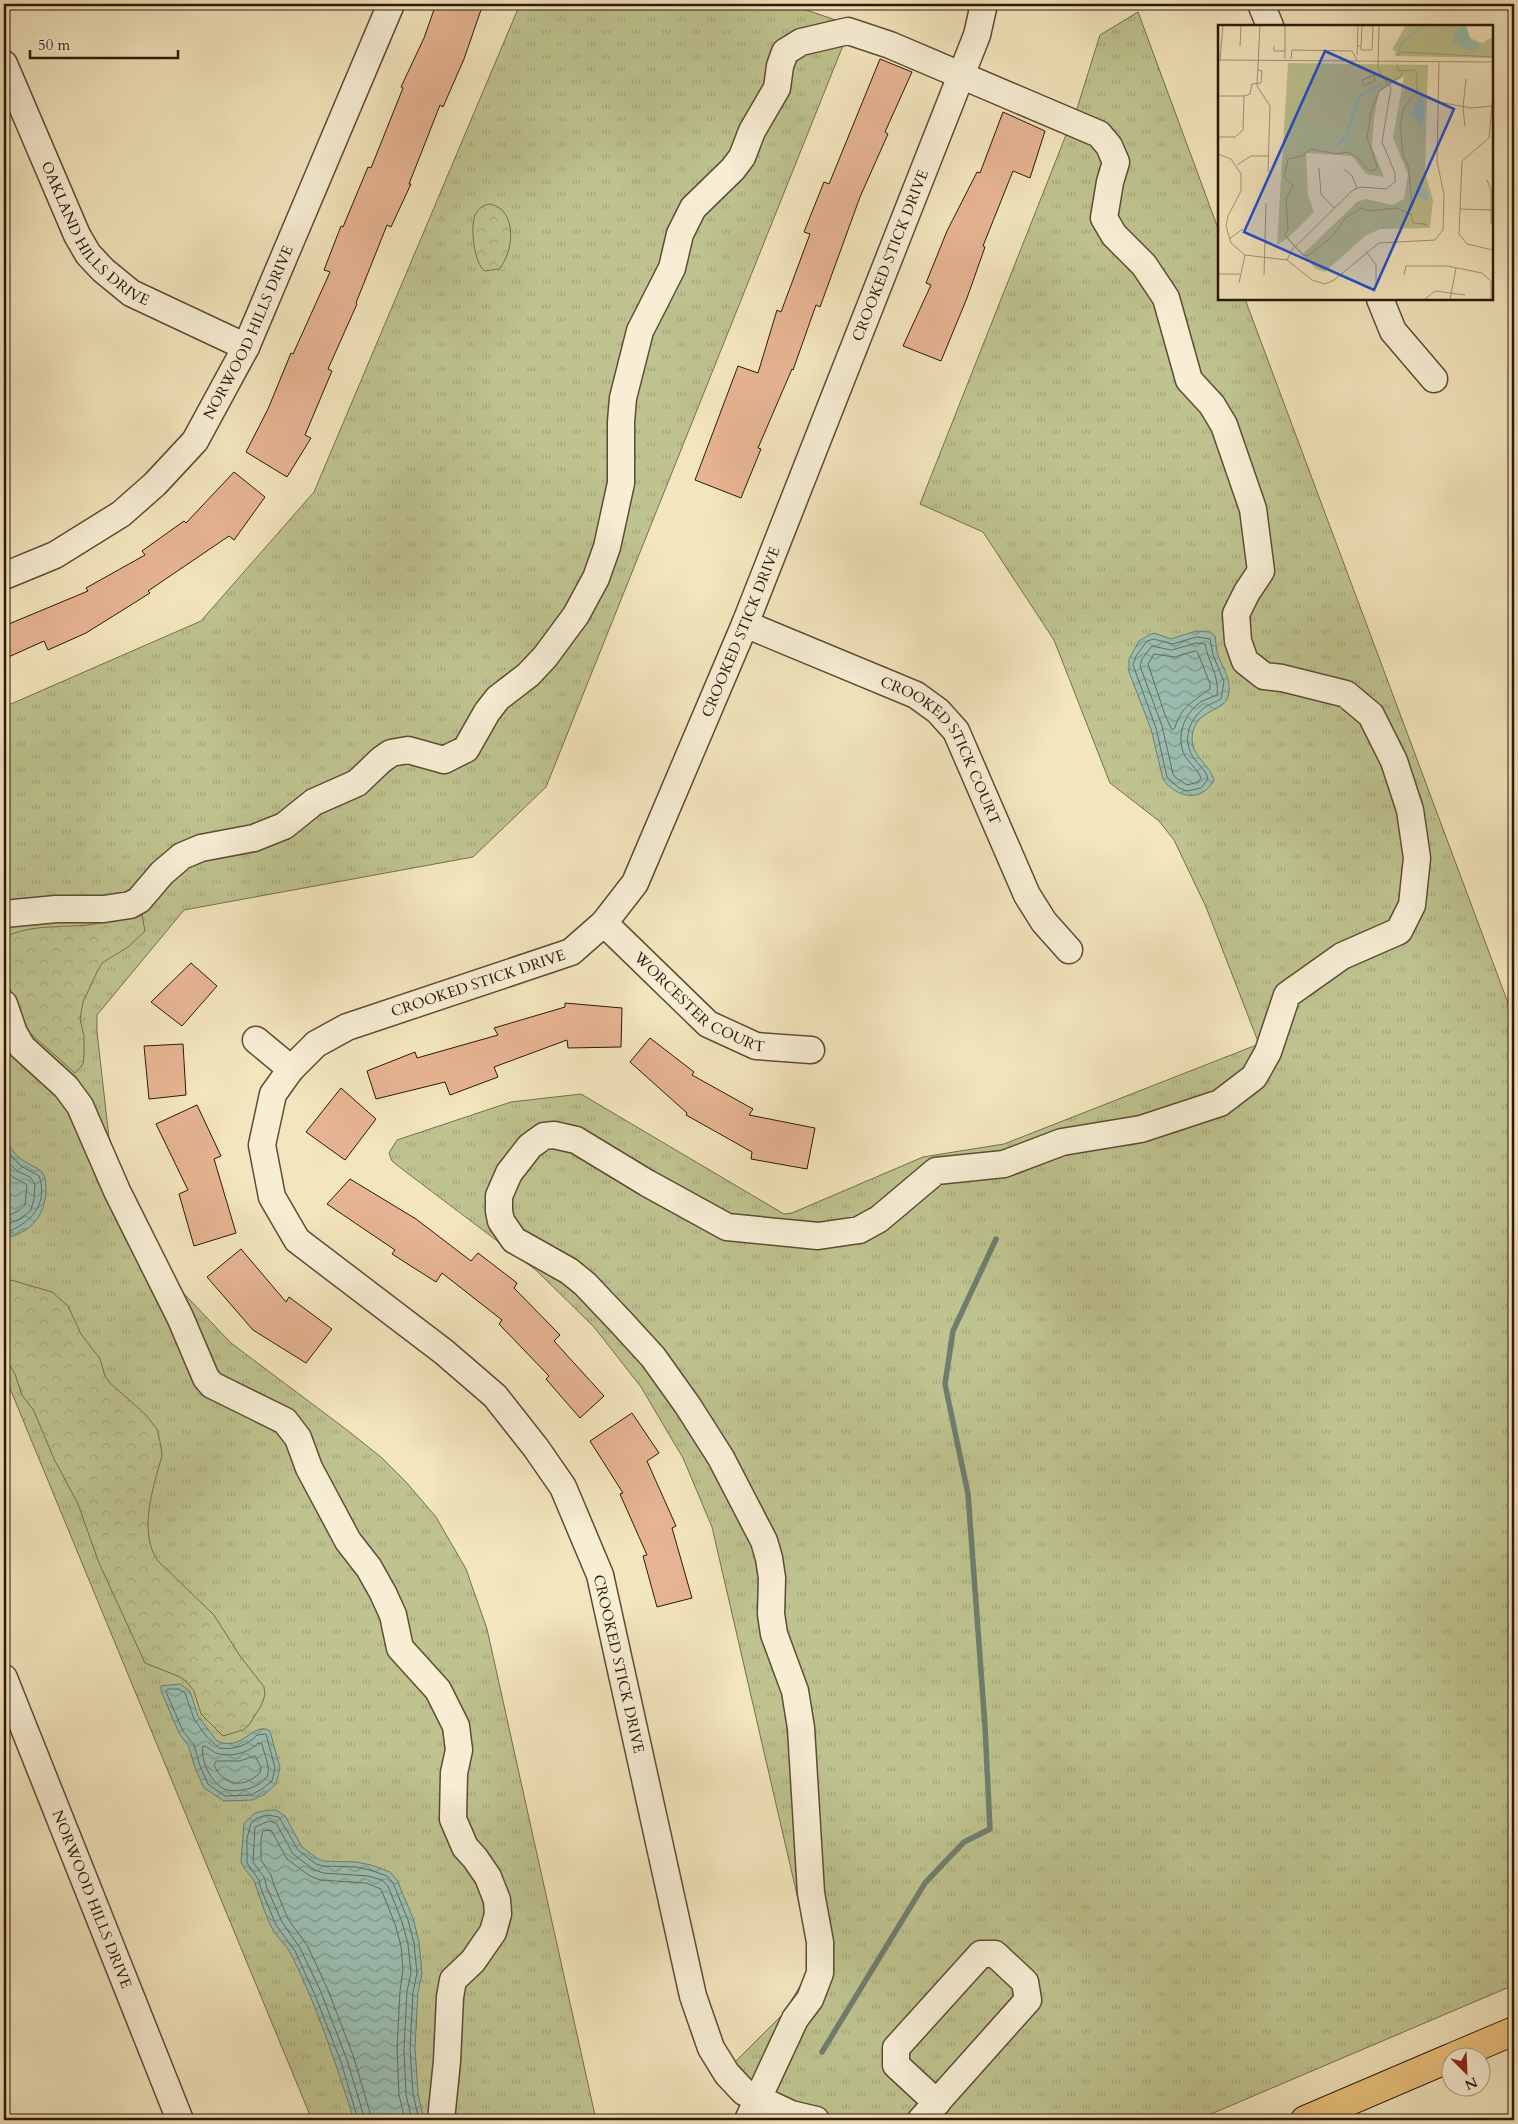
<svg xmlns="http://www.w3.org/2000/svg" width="1518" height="2124" font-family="Cardo,serif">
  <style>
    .grass { fill: url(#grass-tufts); stroke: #766e4c }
    .forest { fill: url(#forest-crowns); stroke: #766e4c }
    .water { fill: url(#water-waves); stroke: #6f7d6e }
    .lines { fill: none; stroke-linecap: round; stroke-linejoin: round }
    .shore { stroke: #646c5d; stroke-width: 1 }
    .stream { stroke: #6f7d6e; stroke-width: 5.5 }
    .building { fill: #e6b492; stroke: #2d1908 }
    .minor-casing { stroke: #5e4c35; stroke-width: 29 }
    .major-casing { stroke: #2d1908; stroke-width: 30 }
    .minor { stroke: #f7eed4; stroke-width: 26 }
    .major { stroke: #eac27e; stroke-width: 28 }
    .labels { text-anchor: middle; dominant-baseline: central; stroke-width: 5; stroke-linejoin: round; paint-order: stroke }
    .street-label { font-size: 15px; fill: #2d1908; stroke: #f7eed4 }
    .inset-river { fill: none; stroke: #9bbfb2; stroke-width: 2.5 }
    .inset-road { fill: none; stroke: #a49375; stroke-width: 1 }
    .view { fill: #1d4ed8; fill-opacity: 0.15; stroke: #1d4ed8; stroke-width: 2.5 }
    .inset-edge { fill: none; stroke: #2d1908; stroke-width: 2.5 }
  </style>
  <defs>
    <pattern id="grass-tufts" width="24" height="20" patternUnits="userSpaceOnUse" patternTransform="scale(1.25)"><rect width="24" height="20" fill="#bec38f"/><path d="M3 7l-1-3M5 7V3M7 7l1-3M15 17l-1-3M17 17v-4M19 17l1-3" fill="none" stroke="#a4a77a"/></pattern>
    <pattern id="forest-crowns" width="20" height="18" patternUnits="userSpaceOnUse" patternTransform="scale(1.25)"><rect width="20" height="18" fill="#bec38f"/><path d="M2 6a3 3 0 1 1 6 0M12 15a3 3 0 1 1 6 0" fill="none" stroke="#a4a77a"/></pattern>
    <pattern id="water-waves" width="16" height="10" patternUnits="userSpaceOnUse" patternTransform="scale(1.25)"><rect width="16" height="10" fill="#9bbfb2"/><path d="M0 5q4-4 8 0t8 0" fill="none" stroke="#7f9a8f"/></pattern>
  </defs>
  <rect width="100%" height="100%" fill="#f3e5bd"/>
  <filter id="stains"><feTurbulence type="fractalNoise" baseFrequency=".004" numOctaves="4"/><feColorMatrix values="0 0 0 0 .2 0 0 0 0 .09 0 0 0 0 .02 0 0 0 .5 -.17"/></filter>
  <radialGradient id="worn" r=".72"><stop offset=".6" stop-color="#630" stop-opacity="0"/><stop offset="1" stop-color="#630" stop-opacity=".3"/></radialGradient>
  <!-- grass -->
  <polygon class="grass" points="520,4 789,4 853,26 1075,115 1100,35 1138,12 1219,231 1219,299 1245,299 1514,1019 1514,1985 1197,2120 734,2120 759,2088 735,2062 784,2013 813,1964 712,1527 683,1458 641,1387 594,1327 537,1271 402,1169 392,1161 389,1153 397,1140 511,1102 581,1094 784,1214 792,1213 923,1157 1004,1144 1259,1044 1206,907 1174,840 1159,821 1110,783 1054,640 983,532 920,504 1068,130 846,38 546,787 473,857 184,910 97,1015 97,1032 109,1138 130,1198 169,1278 231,1343 347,1430 382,1458 406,1482 436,1517 466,1569 487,1629 596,2120 312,2120 4,1374 4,707 201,621 314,492"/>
  <!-- forest -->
  <g class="forest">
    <path d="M490 204C518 210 514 252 499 269L485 271C474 264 470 227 475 215 478 209 483 205 490 204Z"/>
    <path d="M142 915 145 931 128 947 102 963 98 970 83 1002 80 1019 84 1036V1055L83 1064 75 1073 30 1033 25 1024 4 975V937C35 924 56 928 88 925 106 923 124 917 142 915Z"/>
    <path d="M11 1280 52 1292 68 1306 81 1334 100 1359 105 1376 110 1383 145 1414 157 1429 161 1446 162 1456C153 1487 138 1533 158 1561L214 1615 240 1656 264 1687 265 1695 261 1706 249 1725 243 1730 223 1736 201 1714 194 1691 186 1681 180 1677 145 1663 99 1563 78 1504 54 1459 34 1411 22 1395 15 1374 4 1355V1281Z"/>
  </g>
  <!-- water -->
  <g class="water">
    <path d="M1196 631 1210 632 1215 636C1216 642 1216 649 1218 655 1223 669 1234 683 1227 699 1222 712 1192 710 1192 740 1192 756 1210 765 1214 780 1202 803 1176 798 1163 779L1151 729 1129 672V659L1139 641 1149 635 1154 633 1171 639Z"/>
    <path d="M4 1136C8 1146 16 1157 26 1162 31 1166 37 1167 42 1172 46 1177 46 1184 46 1191 45 1216 30 1234 4 1238Z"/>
    <path d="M180 1684 190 1691 198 1716 217 1741C242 1753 254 1720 270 1731L280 1768 276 1784 265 1794 252 1800 224 1801 204 1788 195 1768 189 1747 179 1733 161 1691V1686Z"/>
    <path d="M267 1810H276L285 1816 302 1847 318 1859 323 1861 356 1862 371 1865 390 1872 397 1880 413 1918 419 1942 422 1974 418 1992 415 2048 418 2094 424 2120H354C336 2064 318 2009 292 1956 287 1945 277 1938 272 1928 264 1913 260 1896 254 1881 250 1874 244 1870 241 1862L244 1823 255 1813Z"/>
  </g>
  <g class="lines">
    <!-- shore -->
    <g class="shore">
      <path d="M1197 637 1210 639 1213 655 1224 682 1221 699C1216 702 1209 704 1204 708 1189 720 1182 739 1193 757 1198 765 1206 770 1208 779L1201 788 1187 791 1179 788 1167 777 1156 728 1133 665 1136 656 1147 641 1154 639 1172 644Z"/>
      <path d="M1197 643 1205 644C1208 661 1220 678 1217 695 1212 697 1207 699 1202 701 1184 713 1175 737 1185 756 1190 764 1198 770 1201 778L1198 782 1187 785 1176 778 1173 774 1162 726 1140 666 1142 659 1152 646 1171 650Z"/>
      <path d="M1196 651 1198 653 1210 684V689C1194 701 1180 707 1175 728L1172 730 1165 715 1148 664 1154 654 1174 657Z"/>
      <path d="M4 1148 21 1166 39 1176C49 1204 30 1225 4 1233"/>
      <polyline points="4,1158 17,1171 30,1177 35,1184 34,1199 31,1210 22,1218 4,1226"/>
      <polyline points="4,1168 13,1177 27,1185 25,1205 18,1211 4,1218"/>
      <path d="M168 1689H179L185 1693 194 1719 206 1736 219 1748C234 1750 247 1746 257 1735L266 1734 275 1768 272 1781 262 1789 251 1795 225 1796 208 1784 200 1766 194 1745 183 1731 166 1692Z"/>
      <path d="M258 1743 262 1744C264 1754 270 1765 268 1774 264 1787 239 1793 227 1790 212 1786 200 1760 203 1746 208 1746 211 1751 216 1753 230 1758 249 1753 258 1743Z"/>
      <path d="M255 1756 261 1767 260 1773C243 1789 224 1786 214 1765L216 1761H240Z"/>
      <polyline points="358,2120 341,2062 315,1995 295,1951 276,1925 261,1889 259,1880 247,1863 247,1838 251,1823 257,1818 267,1815 279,1817 298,1850 316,1864 323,1866 356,1867 370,1870 387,1876 393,1883 408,1920 414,1943 417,1973 413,1992 410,2048 413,2094 419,2120"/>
      <polyline points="365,2120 347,2060 321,1992 300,1948 282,1922 267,1888 264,1877 253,1862 255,1827 269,1821 276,1823 293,1854 313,1869 323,1873 368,1876 382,1880 388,1886 402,1922 408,1944 411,1973 407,1991 404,2049 406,2095 412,2120"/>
      <polyline points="372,2120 354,2058 328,1990 307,1945 288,1919 274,1885 271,1875 261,1860 261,1839 263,1831 271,1830 287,1859 310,1876 320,1880 366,1883 381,1889 395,1924 401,1946 403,1969 400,1991 397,2049 399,2095 405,2120"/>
    </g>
    <!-- stream -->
    <polyline class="stream" points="822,2052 925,1883 964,1842 990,1829 985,1726 968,1494 945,1384 953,1331 996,1239"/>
  </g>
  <!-- building -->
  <g class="building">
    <polygon points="436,4 483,4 464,59 443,107 440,105 409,184 411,184 391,227 387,225 356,303 357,304 328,369 332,371 305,435 311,438 287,477 246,452 268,409 291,353 293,354 330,272 324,270 341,226 343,227 368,167 371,168 403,88 401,87 424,38"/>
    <polygon points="880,59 912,72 885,132 888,134 860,197 820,307 816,305 793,370 792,369 758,448 761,449 741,498 695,480 738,366 758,373 777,310 781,312 810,234 804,232 824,182 829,184"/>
    <polygon points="1003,112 1045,131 1030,178 1013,171 983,246 985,247 967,298 941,361 903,346 931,285 926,283 947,231 977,172 980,173"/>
    <polygon points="234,472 265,497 234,540 229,536 148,591 150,593 86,633 48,650 44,641 4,659 4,626 88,591 86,588 145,555 142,551 184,521 186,523"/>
    <polygon points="191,963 217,986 182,1026 151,1002"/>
    <polygon points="565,1003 622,1008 621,1047 568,1048 567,1040 494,1067 498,1077 450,1095 445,1082 376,1099 367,1071 415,1052 417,1058 498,1035 494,1028 565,1007"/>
    <polygon points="650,1038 694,1072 692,1075 753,1109 749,1115 815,1128 807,1169 751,1159 752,1152 686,1115 687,1113 630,1062"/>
    <polygon points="183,1044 186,1095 149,1099 144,1046"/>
    <polygon points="341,1088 376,1119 345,1160 306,1132"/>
    <polygon points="197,1105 221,1156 214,1159 236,1233 194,1246 179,1194 188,1190 156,1124"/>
    <polygon points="350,1179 416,1219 471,1261 478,1253 517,1283 514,1288 560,1335 554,1341 604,1396 580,1418 546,1379 549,1376 499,1324 502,1320 442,1273 436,1282 392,1254 395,1250 327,1204"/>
    <polygon points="241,1249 286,1302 289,1297 332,1329 306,1363 253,1330 207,1277"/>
    <polygon points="632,1413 659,1453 647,1461 676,1526 672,1528 692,1598 657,1607 643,1556 647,1555 620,1494 623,1493 590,1441"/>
  </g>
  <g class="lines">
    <!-- minor casing -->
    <g class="minor-casing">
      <g id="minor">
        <polyline points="1261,4 1270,26"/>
        <path id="s1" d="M4 64 77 235 88 254 103 270 131 293 246 347"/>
        <polyline points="1380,299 1393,331 1434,379"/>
        <path id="s2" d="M4 576 55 555 121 514 155 484 195 441 246 347 391 4"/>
        <path id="s3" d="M745 624 916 695 938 711 956 731 1027 895 1044 922 1069 950"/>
        <polyline points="4,914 56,909 104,909 130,905 139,900 162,873 182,856 201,848 254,838 284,826 314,802 357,783 381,760 391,753 408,750 444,760 466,749 487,712 498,698 528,675 545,657 576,615 596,578 607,547 621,483 621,422 623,398 640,331 672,268 680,234 693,208 733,169 742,157 752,131 777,88 780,66 785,52 801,42 848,31 890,45 1099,134 1109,146 1116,162 1110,182 1104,218 1114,235 1144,265 1166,298 1189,380 1212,405 1224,425 1253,509 1261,571 1247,592 1236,614 1238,641 1245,661 1264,676 1282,678 1346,694 1371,715 1394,761 1410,810 1417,858 1412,905 1399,931 1342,956 1287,995 1268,1052 1254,1077 1220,1103 1141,1129 1062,1142 1004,1164 936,1171 879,1219 859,1230 818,1236 727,1227 647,1183 576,1140 554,1135 544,1136 530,1146 509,1173 499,1196 499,1211 501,1221 514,1240 569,1271 585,1284 621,1322 653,1357 688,1406 721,1458 764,1541 769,1558 772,1578 771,1614 774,1634 795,1691 801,1728 811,1893 820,1942 820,1973 810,1999 795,2019 748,2120"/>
        <path id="s4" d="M604 923 708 1024 756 1046 811 1050"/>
        <polyline points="4,1004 14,1033 22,1047 66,1087 80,1106 117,1191 180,1317 206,1378 212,1385 285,1421 298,1438 309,1468 348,1541 369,1568 383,1593 393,1615 400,1648 438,1690 456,1726 459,1750 454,1773 453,1819 465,1847 475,1858 488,1877 497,1900 498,1914 493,1932 484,1945 473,1961 453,1980 450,1997 447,2061 441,2120"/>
        <polyline points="256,1040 291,1069"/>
        <path id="s5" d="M4 1678 180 2120"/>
        <path id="s6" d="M816 2120 791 2114 744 2092 727 2074 711 2048 693 1996 600 1575 563 1487 536 1448 495 1396 444 1352 297 1240 272 1197 262 1145 273 1094 291 1069 316 1044 347 1027 571 952 604 923 635 883 745 624 977 35 984 4"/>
        <polyline points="921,2120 1028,2000 1025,1982 995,1954 981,1954 896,2048 896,2065 937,2103"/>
      </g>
    </g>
    <!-- major casing -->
    <g class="major-casing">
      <g id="major">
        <polyline points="1455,2056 1514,2031"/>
        <polyline points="1305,2120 1450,2058"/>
      </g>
    </g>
    <!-- minor -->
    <use href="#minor" class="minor"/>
    <!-- major -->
    <use href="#major" class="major"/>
  </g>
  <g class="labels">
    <!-- street labels -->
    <g class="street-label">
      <text stroke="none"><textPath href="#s1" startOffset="196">OAKLAND HILLS DRIVE</textPath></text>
      <text stroke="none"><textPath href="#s6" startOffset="2345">CROOKED STICK DRIVE</textPath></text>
      <text stroke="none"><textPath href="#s2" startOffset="358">NORWOOD HILLS DRIVE</textPath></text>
      <text stroke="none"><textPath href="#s6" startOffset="1940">CROOKED STICK DRIVE</textPath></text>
      <text stroke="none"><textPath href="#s3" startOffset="244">CROOKED STICK COURT</textPath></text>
      <text stroke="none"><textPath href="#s6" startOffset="1475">CROOKED STICK DRIVE</textPath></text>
      <text stroke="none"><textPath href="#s4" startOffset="126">WORCESTER COURT</textPath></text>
      <text transform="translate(619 1664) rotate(77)">CROOKED STICK DRIVE</text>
      <text stroke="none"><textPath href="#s5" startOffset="238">NORWOOD HILLS DRIVE</textPath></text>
    </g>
  </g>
  <!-- overview -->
  <g transform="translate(1218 25)">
    <rect width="275" height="275" fill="#f3e5bd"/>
    <path d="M209 0H248L252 13 264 18 275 12V33L177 31 178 26ZM70 38 210 40 207 147 215 175 212 203 162 204 147 211 107 247 98 244 69 214 59 220ZM186 51 175 113 190 149 186 174 174 180 148 174 139 177 85 229 70 213 96 187 90 170 88 128 134 131 148 149 166 152 154 122 156 93 161 67Z" fill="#bec38f" fill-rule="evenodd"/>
    <path d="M188 0H209L202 9 178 26 174 25ZM200 108 206 118 205 156 200 152 196 137 201 128 197 111Z" fill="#bec38f"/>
    <path d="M247 0 252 14 261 20V24L250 26 235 17V8ZM202 66 206 70V96L203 101 193 90ZM198 160H204L210 168V176L199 171Z" fill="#9bbfb2"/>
    <path class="inset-river" d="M178 30 184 18 206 0M118 121 128 111 141 71 163 59"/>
    <path class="inset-road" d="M42 0 39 61 52 81 50 147M22 21 23 0M56 21V26H67M139 21H143V25H154L155 1 147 0M143 21 144 1H147M139 30 140 0M180 31 182 27 275 32M67 34V0M73 34 74 25 134 26 139 35M0 35 275 37M2 35 5 0M179 40 181 46 196 45 199 49V66L186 83 182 100 185 131 190 140 194 176 190 186M184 46V50L161 66 153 87 149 113 159 141 157 145 151 146 140 133 129 127 120 129 93 124 84 131 70 134 66 152 75 161 68 174 70 204 67 210 85 230 90 231 114 212 127 193 144 183 151 186 179 183 194 190M156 50 157 56 145 61 144 55 156 50 161 48M275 68 271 113 244 136 241 209 249 219 275 225M0 71H26M221 77 253 83 275 81M247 102 245 82 248 54M0 112H17L25 105 26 71 32 69 34 59 43 58 44 46 40 45M0 129 13 134 23 149V166L10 191 8 201 13 218 27 230 69 235 94 255 107 259 116 255 161 218 217 215 225 205 226 170 219 136 221 37M19 140 33 131H50M101 143 103 169 116 183M126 144 134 151 139 163M269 155 273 165V199M242 184 275 185M193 188 195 198 207 199 209 200 205 199M11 214 25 204M148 226 158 240V261M69 235 74 225 135 165 143 162 168 164 177 157V148L164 117 173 63 160 44 161 0M0 249H22M46 250 48 178M186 250 188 241H229L264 248 273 256V275M21 258 27 230M206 275 217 266 247 270M232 275 238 243"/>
    <path class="view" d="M107 26 236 84 156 265 26 207Z"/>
    <rect width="275" height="275" class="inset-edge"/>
  </g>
  <!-- margin -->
  <rect width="1518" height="2124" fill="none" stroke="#f3e5bd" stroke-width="20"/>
  <rect x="5" y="5" width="1508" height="2114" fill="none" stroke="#2d1908" stroke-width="2.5"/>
  <rect x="10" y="10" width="1498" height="2104" fill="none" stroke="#2d1908"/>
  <!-- north arrow -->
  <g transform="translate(1466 2072) rotate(156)"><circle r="24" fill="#f7eed4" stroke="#a69982"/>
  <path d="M0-4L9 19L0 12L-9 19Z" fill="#8f2418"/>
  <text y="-8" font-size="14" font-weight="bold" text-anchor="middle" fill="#2d1908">N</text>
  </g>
  <!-- scale -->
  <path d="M30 50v8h148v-8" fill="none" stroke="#2d1908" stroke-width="2.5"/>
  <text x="38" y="50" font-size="15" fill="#2d1908" stroke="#f7eed4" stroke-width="4" paint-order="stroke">50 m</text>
  <rect width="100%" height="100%" filter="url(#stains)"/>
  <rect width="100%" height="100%" fill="url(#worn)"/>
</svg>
